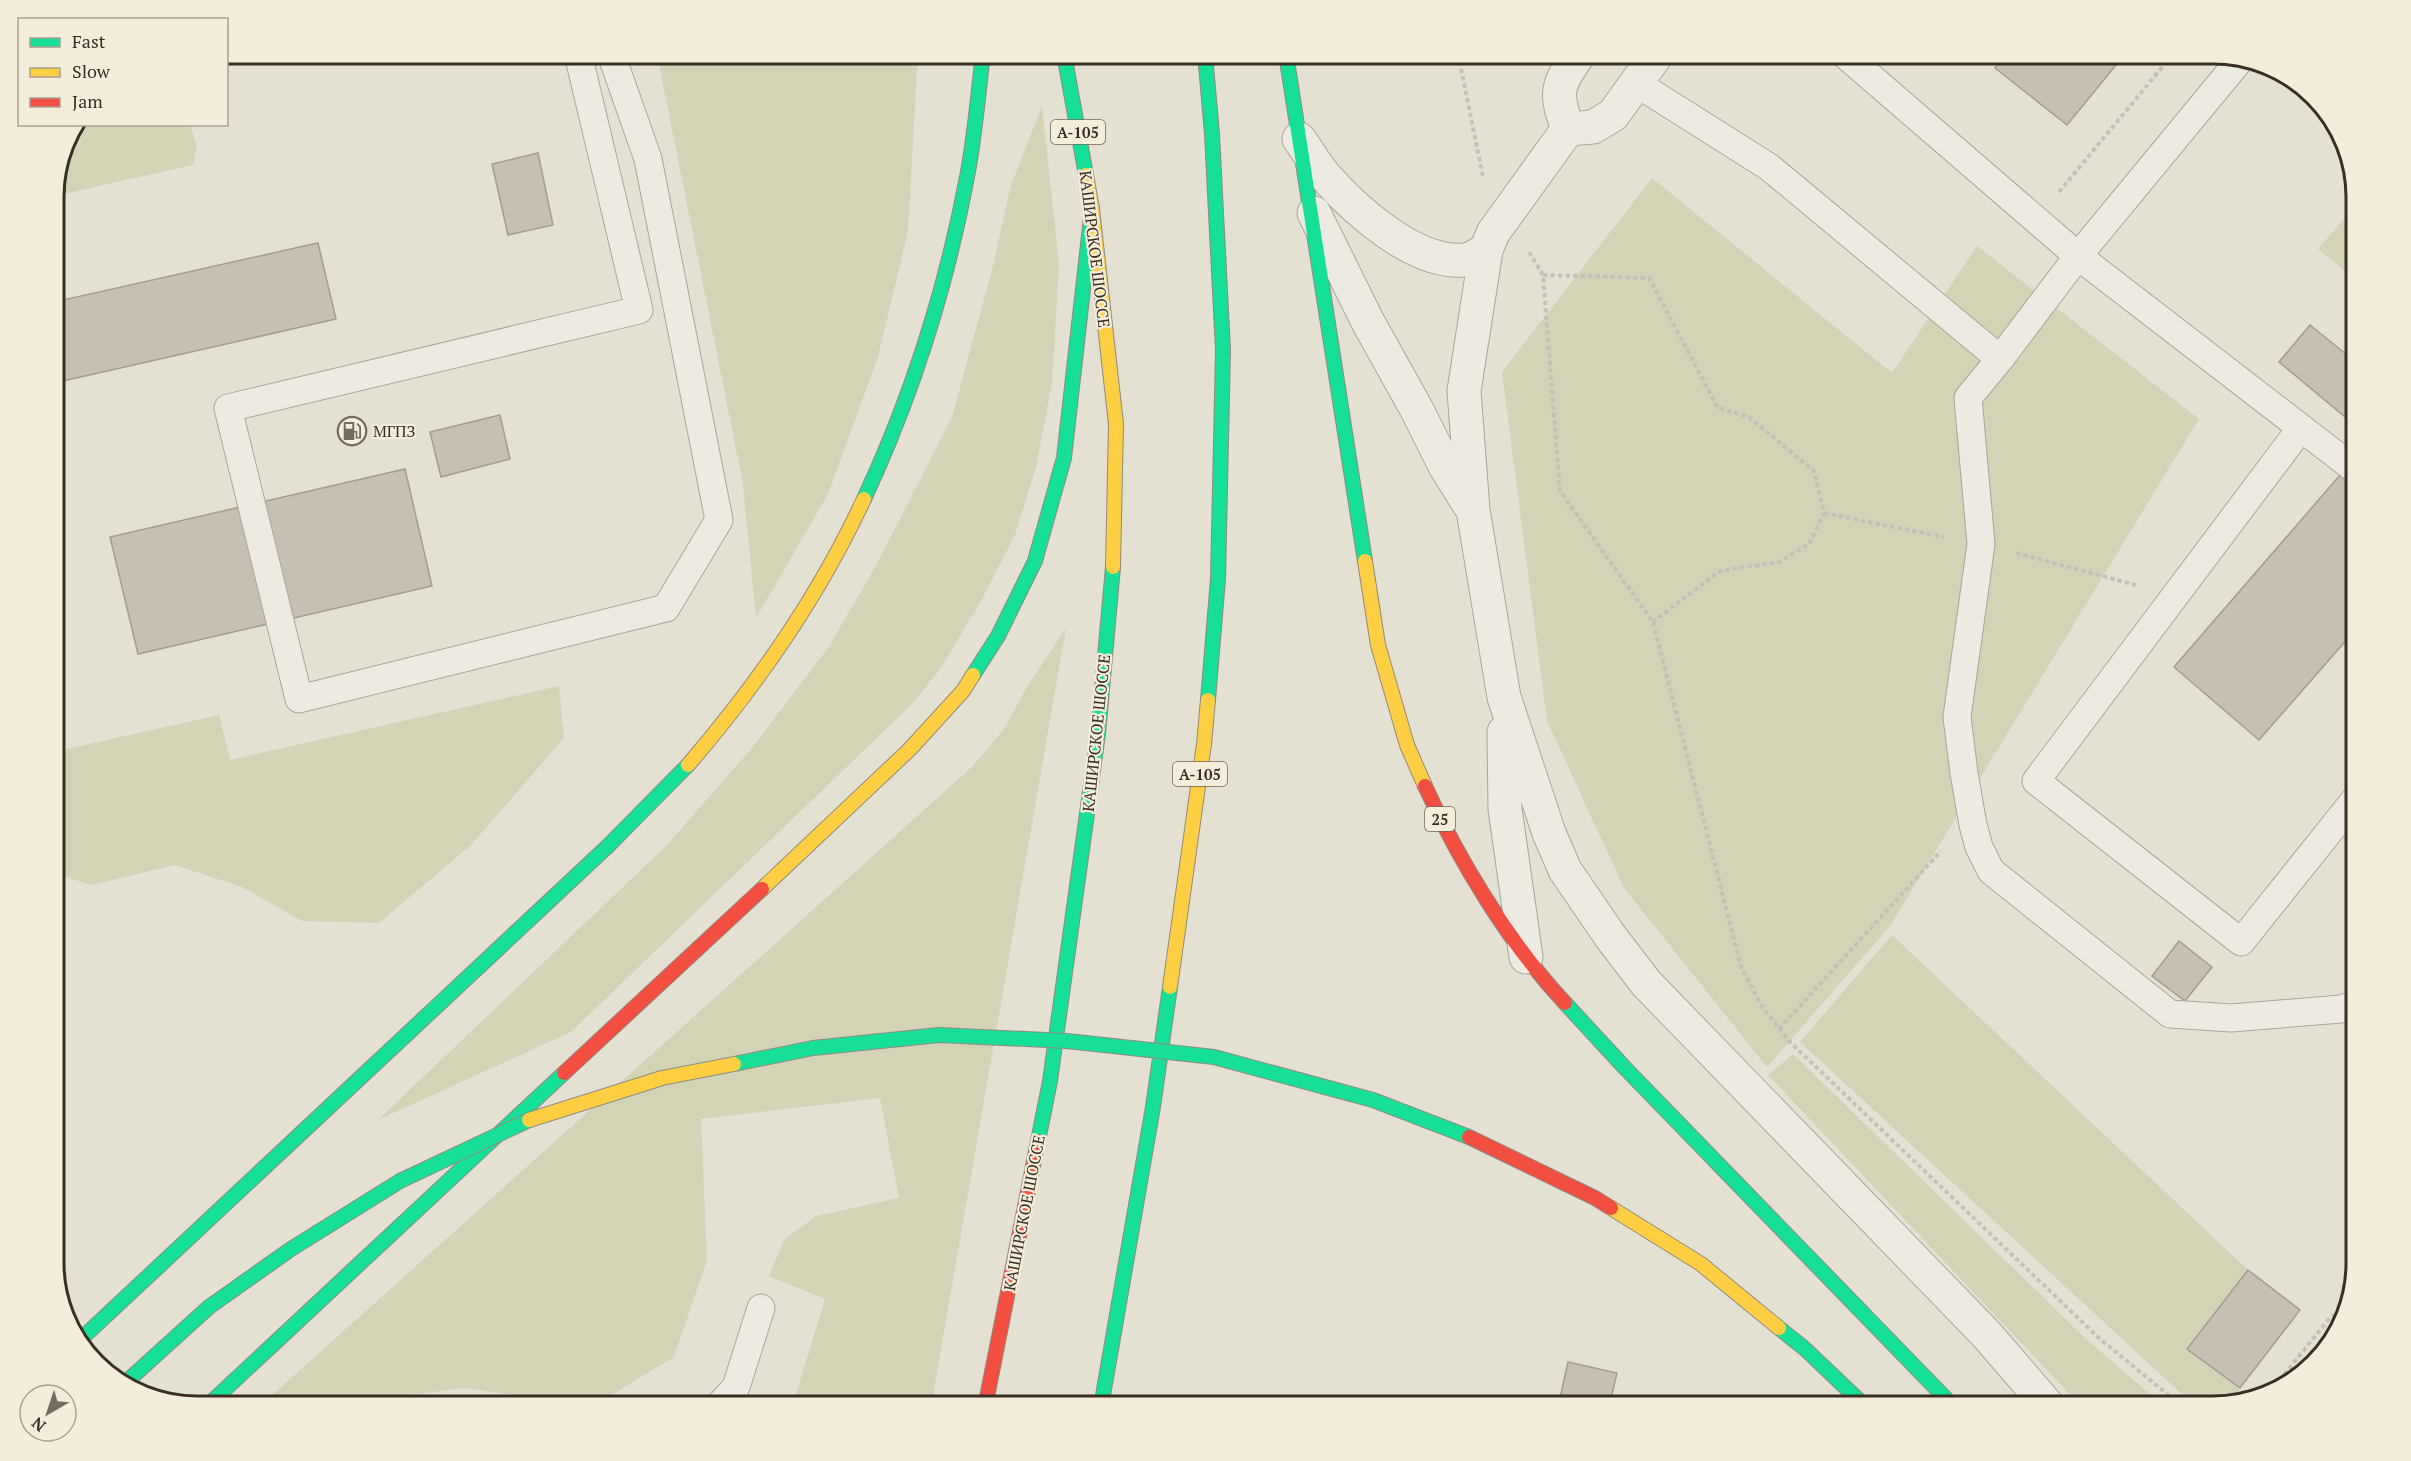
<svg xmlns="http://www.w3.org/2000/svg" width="2411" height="1461" font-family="'PT Serif',serif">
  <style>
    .green { fill: #d2d4b5 }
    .building { fill: #c8bfb3; stroke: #a59c91; stroke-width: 1.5 }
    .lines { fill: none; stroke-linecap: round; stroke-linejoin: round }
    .lane-casing { stroke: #aaa59a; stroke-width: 29 }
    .street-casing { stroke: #aaa59a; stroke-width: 35 }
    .fast-casing { stroke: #908a81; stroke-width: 16 }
    .slow-casing { stroke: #908a81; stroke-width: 16 }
    .jam-casing { stroke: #908a81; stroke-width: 16 }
    .path { stroke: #c5c1b9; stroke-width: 4; stroke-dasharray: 4.5 3; stroke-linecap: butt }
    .lane { stroke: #edeae2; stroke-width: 27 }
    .street { stroke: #edeae2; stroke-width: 33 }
    .fast { stroke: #16e098; stroke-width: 14 }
    .slow { stroke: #ffcf43; stroke-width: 14 }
    .jam { stroke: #f24e42; stroke-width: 14 }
    .fast-bridge-casing { stroke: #908a81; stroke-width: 16; stroke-linecap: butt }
    .slow-bridge-casing { stroke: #908a81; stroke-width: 16; stroke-linecap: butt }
    .jam-bridge-casing { stroke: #908a81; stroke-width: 16; stroke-linecap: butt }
    .fast-bridge { stroke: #16e098; stroke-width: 14 }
    .slow-bridge { stroke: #ffcf43; stroke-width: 14 }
    .jam-bridge { stroke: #f24e42; stroke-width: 14 }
    .labels { text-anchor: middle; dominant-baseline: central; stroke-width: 4.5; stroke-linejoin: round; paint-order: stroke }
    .shield { fill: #f4edd9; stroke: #716759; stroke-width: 1.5 }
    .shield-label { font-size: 15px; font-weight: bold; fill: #392e22 }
    .street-label { font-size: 16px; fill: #392e22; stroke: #f4edd9 }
    .poi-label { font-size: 16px; fill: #392e22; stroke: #f4edd9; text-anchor: start }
    .rim { fill: none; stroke: #392e22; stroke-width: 3 }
  </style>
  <rect width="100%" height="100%" fill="#e4e0d2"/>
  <!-- green -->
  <g class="green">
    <polygon points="657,54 918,54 908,231 878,357 828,494 756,618 743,484"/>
    <polygon points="1042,106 1059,264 1052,383 1036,467 1015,535 982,599 941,668 912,704 571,1032 378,1120 667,845 752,748 828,648 877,564 952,417 992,270 1011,185"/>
    <polygon points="77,125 190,125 197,147 193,165 54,196 65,142"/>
    <polygon points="1652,178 1892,373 1977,246 2199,419 1890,926 1767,1067 1624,888 1547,721 1502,372"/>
    <polygon points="2357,204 2357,281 2318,249"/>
    <polygon points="1066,628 931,1407 792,1407 825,1299 769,1276 784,1240 816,1216 899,1198 880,1098 701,1119 707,1260 674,1357 593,1406 464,1388 346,1403 337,1407 259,1407 973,766 1004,729 1027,687"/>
    <polygon points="559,686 564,738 471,845 379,923 302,921 242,887 175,865 91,885 54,873 54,752 219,715 230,760"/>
    <polygon points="1892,935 2248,1270 2187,1349 2239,1388 2238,1400 2214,1407 2196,1407 1800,1042"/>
    <polygon points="1793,1054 2086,1339 2165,1407 2082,1407 1768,1075"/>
  </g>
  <!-- building -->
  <g class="building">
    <polygon points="2006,54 2125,54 2067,125 1995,68"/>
    <polygon points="538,153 553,225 508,235 492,164"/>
    <polygon points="318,243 336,319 54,383 54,302"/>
    <polygon points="2310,325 2357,363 2357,427 2279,362"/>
    <polygon points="500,415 510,459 441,477 430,432"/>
    <polygon points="405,469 432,586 138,654 110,537"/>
    <polygon points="2341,474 2357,488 2357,628 2259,740 2174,667"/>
    <polygon points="2179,941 2212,967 2185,1001 2152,976"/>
    <polygon points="2248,1270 2300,1310 2240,1388 2187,1349"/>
    <polygon points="1568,1362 1617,1373 1609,1407 1558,1407"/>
  </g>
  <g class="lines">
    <!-- lane casing -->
    <g class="lane-casing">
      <g id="lane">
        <polyline points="578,54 639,310 228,408 299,699 666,608 719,520 648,159 611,54"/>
        <polyline points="1844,54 2078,256 2357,471"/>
        <polyline points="1636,83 1769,167 2000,359 1968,398 1981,544 1957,717 1964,773 1973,825 1979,847 1991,871 2170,1014 2231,1018 2341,1009 2357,1004"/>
        <polyline points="2000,359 2078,256 2239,61"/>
        <polyline points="2301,428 2036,781 2241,942 2357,797"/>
        <polyline points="718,1407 736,1387 761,1308"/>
      </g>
    </g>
    <!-- street casing -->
    <g class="street-casing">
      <g id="street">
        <polyline points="1657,54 1613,115 1593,127 1568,129 1493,233 1486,250 1464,391 1473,510 1504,697 1549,833 1565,870 1610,936 1646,983 1987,1335 2049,1407"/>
        <path d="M1568 129C1554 92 1557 85 1579 54"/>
        <path d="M1299 139C1308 151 1316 166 1326 177 1356 211 1416 265 1465 260 1472 259 1480 253 1486 250"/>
        <polyline points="1314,213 1368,322 1417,410 1445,466 1470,506"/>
        <polyline points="1504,732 1505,809 1526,957"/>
      </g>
    </g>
    <!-- fast casing -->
    <g class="fast-casing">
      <g id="fast">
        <polyline points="1064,54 1086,175"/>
        <polyline points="1205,54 1212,134 1223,350 1218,579 1208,700"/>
        <polyline points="1286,54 1365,561"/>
        <path d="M864 499C912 396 946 289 967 177 975 136 978 95 983 54"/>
        <polyline points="973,675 998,636 1035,561 1064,458 1092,209"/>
        <polyline points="1565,1003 1625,1068 1954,1407"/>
        <polyline points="1038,1141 1050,1081 1098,734 1113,567"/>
        <polyline points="79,1341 608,846 688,765"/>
        <polyline points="206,1407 564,1073"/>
        <polyline points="1101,1407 1153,1107 1170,987"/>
      </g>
    </g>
    <!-- slow casing -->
    <g class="slow-casing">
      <g id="slow">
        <polyline points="1086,175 1092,209 1116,424 1113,567"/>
        <polyline points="1365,561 1378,645 1407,745 1425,786"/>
        <path d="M688 765C757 685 819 596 864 499"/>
        <polyline points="762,889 910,749 963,691 973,675"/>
        <polyline points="1170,987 1204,744 1208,700"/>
      </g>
    </g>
    <!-- jam casing -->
    <g class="jam-casing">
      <g id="jam">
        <path d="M1425 786C1459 861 1509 943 1565 1003"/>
        <polyline points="564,1073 762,889"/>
        <polyline points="985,1407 1038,1141"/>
      </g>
    </g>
    <!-- path -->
    <g class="path">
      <polyline points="1458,54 1483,177"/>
      <polyline points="2059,192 2173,54"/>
      <polyline points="1529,252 1543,275 1560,491 1653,622 1741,967 1761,1005 1790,1042 2100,1339 2183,1407"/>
      <polyline points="1543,275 1649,278 1718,408 1749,417 1814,471 1824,513 1809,544 1779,562 1720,571 1653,622"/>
      <polyline points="1824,513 1944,537"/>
      <polyline points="2016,553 2136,585"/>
      <polyline points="1779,1029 1941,851"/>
      <polyline points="2270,1392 2329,1319 2345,1306"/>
    </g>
    <!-- lane -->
    <use href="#lane" class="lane"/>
    <!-- street -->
    <use href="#street" class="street"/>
    <!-- fast -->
    <use href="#fast" class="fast"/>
    <!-- slow -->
    <use href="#slow" class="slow"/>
    <!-- jam -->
    <use href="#jam" class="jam"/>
    <!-- fast-bridge casing -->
    <g class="fast-bridge-casing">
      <g id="fast-bridge">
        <polyline points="734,1064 813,1048 939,1035 1067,1041 1214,1057 1373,1100 1469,1137"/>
        <polyline points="1779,1328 1804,1348 1866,1407"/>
        <polyline points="123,1385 209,1307 291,1249 400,1181 529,1120"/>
      </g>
    </g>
    <!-- slow-bridge casing -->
    <g class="slow-bridge-casing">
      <g id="slow-bridge">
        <polyline points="529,1120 662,1078 734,1064"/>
        <polyline points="1611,1208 1701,1264 1779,1328"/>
      </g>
    </g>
    <!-- jam-bridge casing -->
    <g class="jam-bridge-casing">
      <polyline id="jam-bridge" points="1469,1137 1595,1198 1611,1208"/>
    </g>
    <!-- fast-bridge -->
    <use href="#fast-bridge" class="fast-bridge"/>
    <!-- slow-bridge -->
    <use href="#slow-bridge" class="slow-bridge"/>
    <!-- jam-bridge -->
    <use href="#jam-bridge" class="jam-bridge"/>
  </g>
  <!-- icons -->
  <defs>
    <g id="fuel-ring" transform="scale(1.5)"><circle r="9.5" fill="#f4edd9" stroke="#756c60" stroke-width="1.5"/><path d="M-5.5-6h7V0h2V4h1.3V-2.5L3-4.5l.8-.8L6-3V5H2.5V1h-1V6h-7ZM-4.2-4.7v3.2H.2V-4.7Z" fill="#756c60"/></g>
  </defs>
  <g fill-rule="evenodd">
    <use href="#fuel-ring" x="352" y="431"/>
  </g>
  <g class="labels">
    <!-- shield labels -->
    <g class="shield">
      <rect x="1051" y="120" width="54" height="24" rx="4.5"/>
      <rect x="1173" y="762" width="54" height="24" rx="4.5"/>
      <rect x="1425" y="807" width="30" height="24" rx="4.5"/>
    </g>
    <g class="shield-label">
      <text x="1078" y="132">А-105</text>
      <text x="1200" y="774">А-105</text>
      <text x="1440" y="819">25</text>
    </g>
    <!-- street labels -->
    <g class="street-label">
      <text transform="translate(1095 249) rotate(83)">КАШИРСКОЕ ШОССЕ</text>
      <text transform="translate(1096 733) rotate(-84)">КАШИРСКОЕ ШОССЕ</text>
      <text transform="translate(1024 1213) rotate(-79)">КАШИРСКОЕ ШОССЕ</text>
    </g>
    <!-- poi labels -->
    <g class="poi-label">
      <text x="373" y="431">МГПЗ</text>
    </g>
  </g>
  <!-- crop -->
  <path d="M0 0H2411V1461H0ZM197 64H2213A133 133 0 0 1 2346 197V1263A133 133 0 0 1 2213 1396H197A133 133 0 0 1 64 1263V197A133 133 0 0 1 197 64Z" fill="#f4edd9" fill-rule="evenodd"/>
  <path class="rim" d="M197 64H2213A133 133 0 0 1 2346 197V1263A133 133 0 0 1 2213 1396H197A133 133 0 0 1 64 1263V197A133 133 0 0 1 197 64Z"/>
  <!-- legend -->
  <rect x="18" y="18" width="210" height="108" fill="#f4edd9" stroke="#a9a190" stroke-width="1.5"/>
  <rect x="30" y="38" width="30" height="9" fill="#16e098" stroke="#a9a190" stroke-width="1.5"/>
  <text x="72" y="48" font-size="18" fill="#392e22">Fast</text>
  <rect x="30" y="68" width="30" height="9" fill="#ffcf43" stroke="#a9a190" stroke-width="1.5"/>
  <text x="72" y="78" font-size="18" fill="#392e22">Slow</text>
  <rect x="30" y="98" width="30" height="9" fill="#f24e42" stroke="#a9a190" stroke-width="1.5"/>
  <text x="72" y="108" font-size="18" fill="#392e22">Jam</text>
  <!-- north arrow -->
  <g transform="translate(48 1413) rotate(219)"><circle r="28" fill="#f4edd9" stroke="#a9a190" stroke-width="1.5"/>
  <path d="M0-4.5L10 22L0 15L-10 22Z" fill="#756c60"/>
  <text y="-9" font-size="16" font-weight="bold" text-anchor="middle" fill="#392e22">N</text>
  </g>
</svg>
